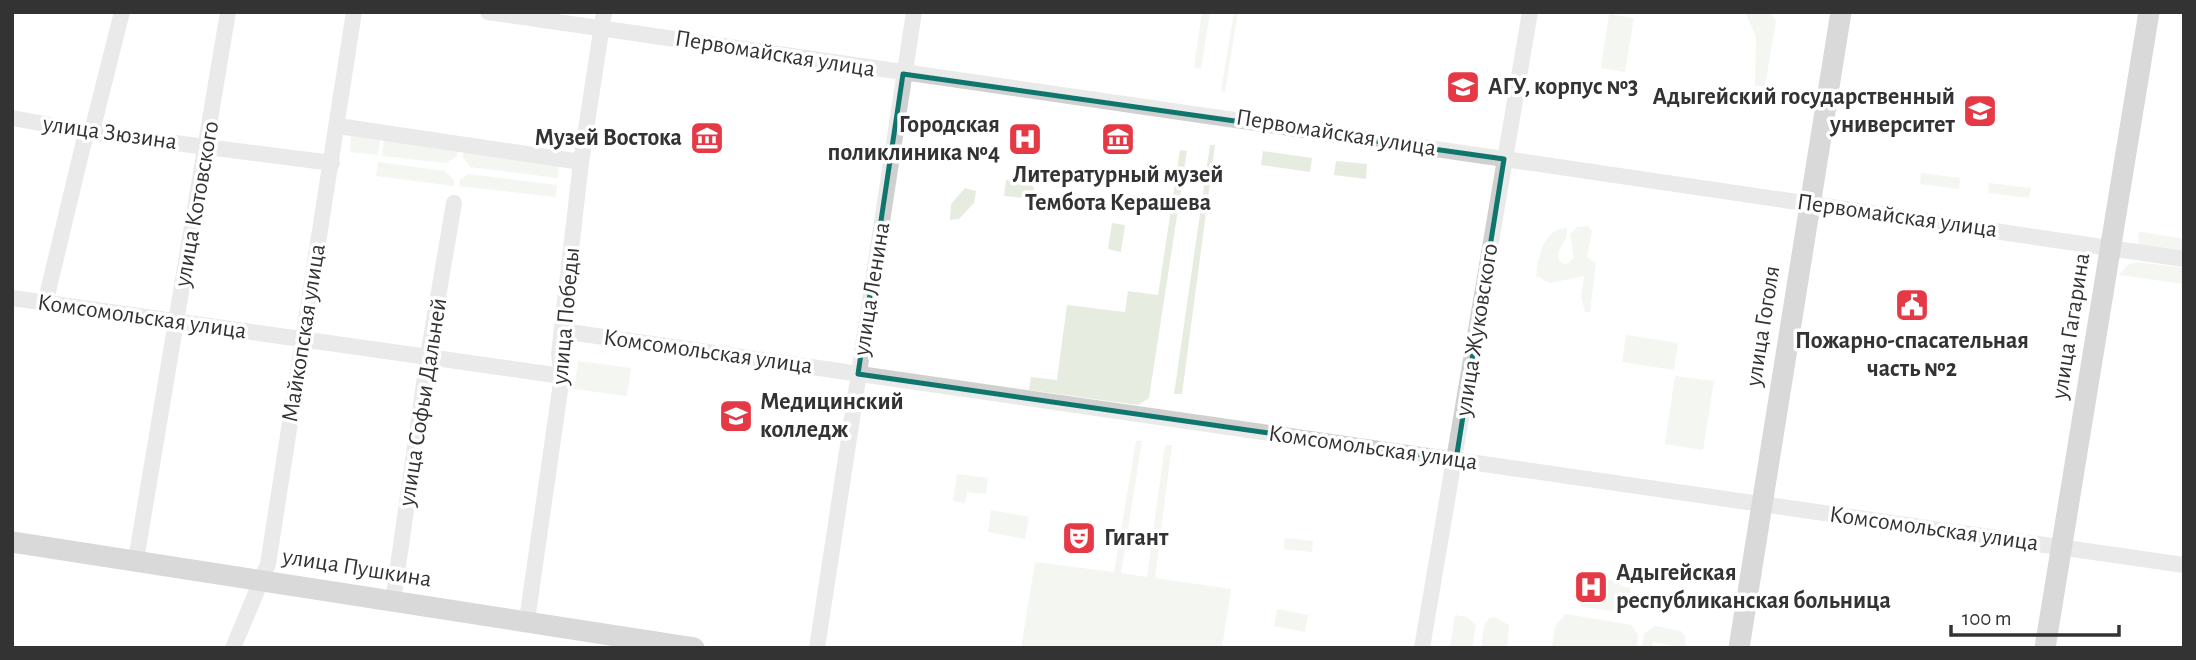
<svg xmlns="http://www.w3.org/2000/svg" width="2196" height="660" font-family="'Alegreya Sans',sans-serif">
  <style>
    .green { fill: #e6ecdf }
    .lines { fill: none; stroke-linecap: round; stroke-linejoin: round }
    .minor { stroke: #d0d0d0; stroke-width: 16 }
    .major { stroke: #ababab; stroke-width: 21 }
    .marked { fill: none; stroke: #0f766e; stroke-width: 5; stroke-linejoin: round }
    .labels { text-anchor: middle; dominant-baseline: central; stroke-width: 7; stroke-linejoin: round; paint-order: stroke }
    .street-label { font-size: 24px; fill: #333; stroke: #fff }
    .poi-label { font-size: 24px; font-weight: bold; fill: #333; stroke: #fff; text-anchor: start }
  </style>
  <rect width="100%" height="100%" fill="#fff"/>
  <!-- green -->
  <g class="green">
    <polygon points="1202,12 1210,12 1201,69 1194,67"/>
    <polygon points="1234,12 1238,12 1225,92 1221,91"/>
    <polygon points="1745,12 1769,12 1776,21 1765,86 1755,86 1756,37"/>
    <polygon points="1609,14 1634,18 1625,72 1601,68"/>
    <polygon points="351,136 380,140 378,155 350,152"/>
    <polygon points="384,138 458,148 457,156 446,163 382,156"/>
    <polygon points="1210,145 1215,145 1182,394 1174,394"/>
    <polygon points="464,148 559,162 558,178 470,167 463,157"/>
    <polygon points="1180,150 1187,151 1149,398 1138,405 1029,390 1031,377 1057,380 1067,305 1125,312 1128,291 1158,295"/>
    <polygon points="1263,151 1312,158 1310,172 1261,165"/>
    <polygon points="1336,161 1367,164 1366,179 1334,175"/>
    <polygon points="378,162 445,171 454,180 454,186 376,176"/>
    <polygon points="1921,173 1960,178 1959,189 1920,184"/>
    <polygon points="468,174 557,185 556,197 459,186 460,180"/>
    <polygon points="1006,180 1029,182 1034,188 1033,199 1004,196"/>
    <polygon points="1989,183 2031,188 2029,198 1988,193"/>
    <polygon points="965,188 976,191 974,203 959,219 950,220 951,204"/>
    <polygon points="1112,223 1125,225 1121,252 1108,249"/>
    <path d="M1588 226 1592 231 1587 257 1596 263 1590 312H1585L1581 297 1584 276 1550 283 1536 276C1539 257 1542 229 1567 228V236L1558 253 1559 261 1566 265 1574 258 1570 234 1577 227Z"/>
    <polygon points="2142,232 2184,239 2184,251 2139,245 2138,233"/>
    <polygon points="2137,262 2184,268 2184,284 2119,275 2127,265"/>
    <polygon points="1626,335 1678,343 1674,370 1622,362"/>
    <polygon points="578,361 631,368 627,396 574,389"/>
    <polygon points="1675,376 1714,381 1703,450 1665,444"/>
    <polygon points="1136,441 1142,441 1121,573 1147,577 1165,445 1172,445 1155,578 1231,589 1222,648 1021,648 1035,562 1114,572"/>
    <polygon points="957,474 988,478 986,494 967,492 965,503 953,501"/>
    <polygon points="991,510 1029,517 1025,539 988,532"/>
    <polygon points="1285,538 1313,541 1312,552 1284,549"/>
    <polygon points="1583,577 1620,581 1620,586 1631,588 1625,612 1581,607"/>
    <polygon points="1277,609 1308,615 1305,632 1274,626"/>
    <polygon points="1566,614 1631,625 1638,635 1637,648 1552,648 1555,626"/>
    <polygon points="1455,615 1467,617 1476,625 1472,648 1450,648"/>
    <polygon points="1494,617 1509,625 1507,648 1481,648 1484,626 1489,618"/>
    <polygon points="1655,626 1681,631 1685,636 1686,648 1653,642 1652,648 1642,648 1644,634"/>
  </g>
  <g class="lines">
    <!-- minor -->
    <g class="minor">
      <path d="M488 12C1053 93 1619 175 2184 259"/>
      <polyline points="12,118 89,132 332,163"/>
      <polyline points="338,126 581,162"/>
      <polyline points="12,298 562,376"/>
      <polyline points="45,304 84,141 94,123 122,12"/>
      <polyline points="562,331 2184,565"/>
      <polyline points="136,560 228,12"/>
      <polyline points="393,601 428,356 454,203"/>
      <polyline points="527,620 562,376 559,354 581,162 604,12"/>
      <polyline points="233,648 268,564 354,12"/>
      <polyline points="817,648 914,12"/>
      <polyline points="1422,648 1530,12"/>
    </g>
    <!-- major -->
    <g class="major">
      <polyline points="12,542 694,648"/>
      <polyline points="1739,648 1841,12"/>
      <polyline points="2045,648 2149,12"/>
    </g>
  </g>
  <!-- marked area -->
  <path d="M0 0H2196V660H0ZM903 74 1504 159 1456 460 858 374Z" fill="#fff" fill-opacity=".55" fill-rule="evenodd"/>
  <path class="marked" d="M903 74 1504 159 1456 460 858 374Z"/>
  <!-- icons -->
  <defs>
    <g id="university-square" transform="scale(1.75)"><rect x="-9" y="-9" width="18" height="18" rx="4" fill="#e63946" stroke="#fff"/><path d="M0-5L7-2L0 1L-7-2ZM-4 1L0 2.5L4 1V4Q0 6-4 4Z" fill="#fff"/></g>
    <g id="museum-square" transform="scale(1.75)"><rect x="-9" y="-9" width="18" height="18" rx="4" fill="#e63946" stroke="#fff"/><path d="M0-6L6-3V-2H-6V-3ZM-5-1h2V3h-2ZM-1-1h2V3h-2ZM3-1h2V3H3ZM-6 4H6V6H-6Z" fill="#fff"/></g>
    <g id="hospital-square" transform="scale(1.75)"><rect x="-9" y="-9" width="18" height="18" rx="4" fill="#e63946" stroke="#fff"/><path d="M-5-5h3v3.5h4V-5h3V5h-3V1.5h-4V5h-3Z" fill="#fff"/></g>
    <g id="civic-square" transform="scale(1.75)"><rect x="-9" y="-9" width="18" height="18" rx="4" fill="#e63946" stroke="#fff"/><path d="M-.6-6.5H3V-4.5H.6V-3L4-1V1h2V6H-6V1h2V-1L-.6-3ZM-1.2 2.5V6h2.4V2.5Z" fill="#fff"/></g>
    <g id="theatre-square" transform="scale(1.75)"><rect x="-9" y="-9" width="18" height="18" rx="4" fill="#e63946" stroke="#fff"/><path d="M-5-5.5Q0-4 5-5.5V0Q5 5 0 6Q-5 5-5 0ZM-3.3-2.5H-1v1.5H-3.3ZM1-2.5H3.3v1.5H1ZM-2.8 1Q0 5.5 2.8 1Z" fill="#fff"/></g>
  </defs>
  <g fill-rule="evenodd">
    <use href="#university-square" x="1463" y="87"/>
    <use href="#university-square" x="1980" y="111"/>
    <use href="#museum-square" x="707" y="138"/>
    <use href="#hospital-square" x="1025" y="139"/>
    <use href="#museum-square" x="1118" y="139"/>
    <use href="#civic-square" x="1912" y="305"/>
    <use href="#university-square" x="736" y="416"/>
    <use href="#theatre-square" x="1079" y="538"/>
    <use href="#hospital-square" x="1591" y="587"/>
  </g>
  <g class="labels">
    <!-- street labels -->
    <g class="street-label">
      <text transform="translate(775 54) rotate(9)">Первомайская улица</text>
      <text transform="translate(110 133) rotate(8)">улица Зюзина</text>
      <text transform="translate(1336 133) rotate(9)">Первомайская улица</text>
      <text transform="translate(197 204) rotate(-80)">улица Котовского</text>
      <text transform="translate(1897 216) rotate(8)">Первомайская улица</text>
      <text transform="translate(872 289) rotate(-81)">улица Ленина</text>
      <text transform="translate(566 316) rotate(-85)">улица Победы</text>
      <text transform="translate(142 317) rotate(8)">Комсомольская улица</text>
      <text transform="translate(1763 326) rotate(-81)">улица Гоголя</text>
      <text transform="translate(2071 326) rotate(-81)">улица Гагарина</text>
      <text transform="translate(1477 330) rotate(-81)">улица Жуковского</text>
      <text transform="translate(304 333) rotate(-81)">Майкопская улица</text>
      <text transform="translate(708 352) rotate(8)">Комсомольская улица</text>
      <text transform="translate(423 402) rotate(-81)">улица Софьи Дальней</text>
      <text transform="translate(1373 448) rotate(8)">Комсомольская улица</text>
      <text transform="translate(1934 529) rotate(8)">Комсомольская улица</text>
      <text transform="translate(357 568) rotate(9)">улица Пушкина</text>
    </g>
    <!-- poi labels -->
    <g class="poi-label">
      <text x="1488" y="87">АГУ, корпус №3</text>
      <text x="1955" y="97" text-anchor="end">Адыгейский государственный<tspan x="1955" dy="28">университет</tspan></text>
      <text x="1000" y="125" text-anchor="end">Городская<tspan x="1000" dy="28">поликлиника №4</tspan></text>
      <text x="682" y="138" text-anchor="end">Музей Востока</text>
      <text x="1118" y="175" text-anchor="middle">Литературный музей<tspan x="1118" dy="28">Тембота Керашева</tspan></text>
      <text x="1912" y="341" text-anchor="middle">Пожарно-спасательная<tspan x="1912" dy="28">часть №2</tspan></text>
      <text x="760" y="402">Медицинский<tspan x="760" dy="28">колледж</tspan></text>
      <text x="1104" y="538">Гигант</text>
      <text x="1616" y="573">Адыгейская<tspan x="1616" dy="28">республиканская больница</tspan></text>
    </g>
  </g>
  <!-- border -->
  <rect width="2196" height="660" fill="none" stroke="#333333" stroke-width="28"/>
  <!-- scale -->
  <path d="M1951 625v10h168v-10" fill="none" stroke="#333333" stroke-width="3.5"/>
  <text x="1962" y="625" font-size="21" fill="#333333" stroke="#ffffff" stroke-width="5" paint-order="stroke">100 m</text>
</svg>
